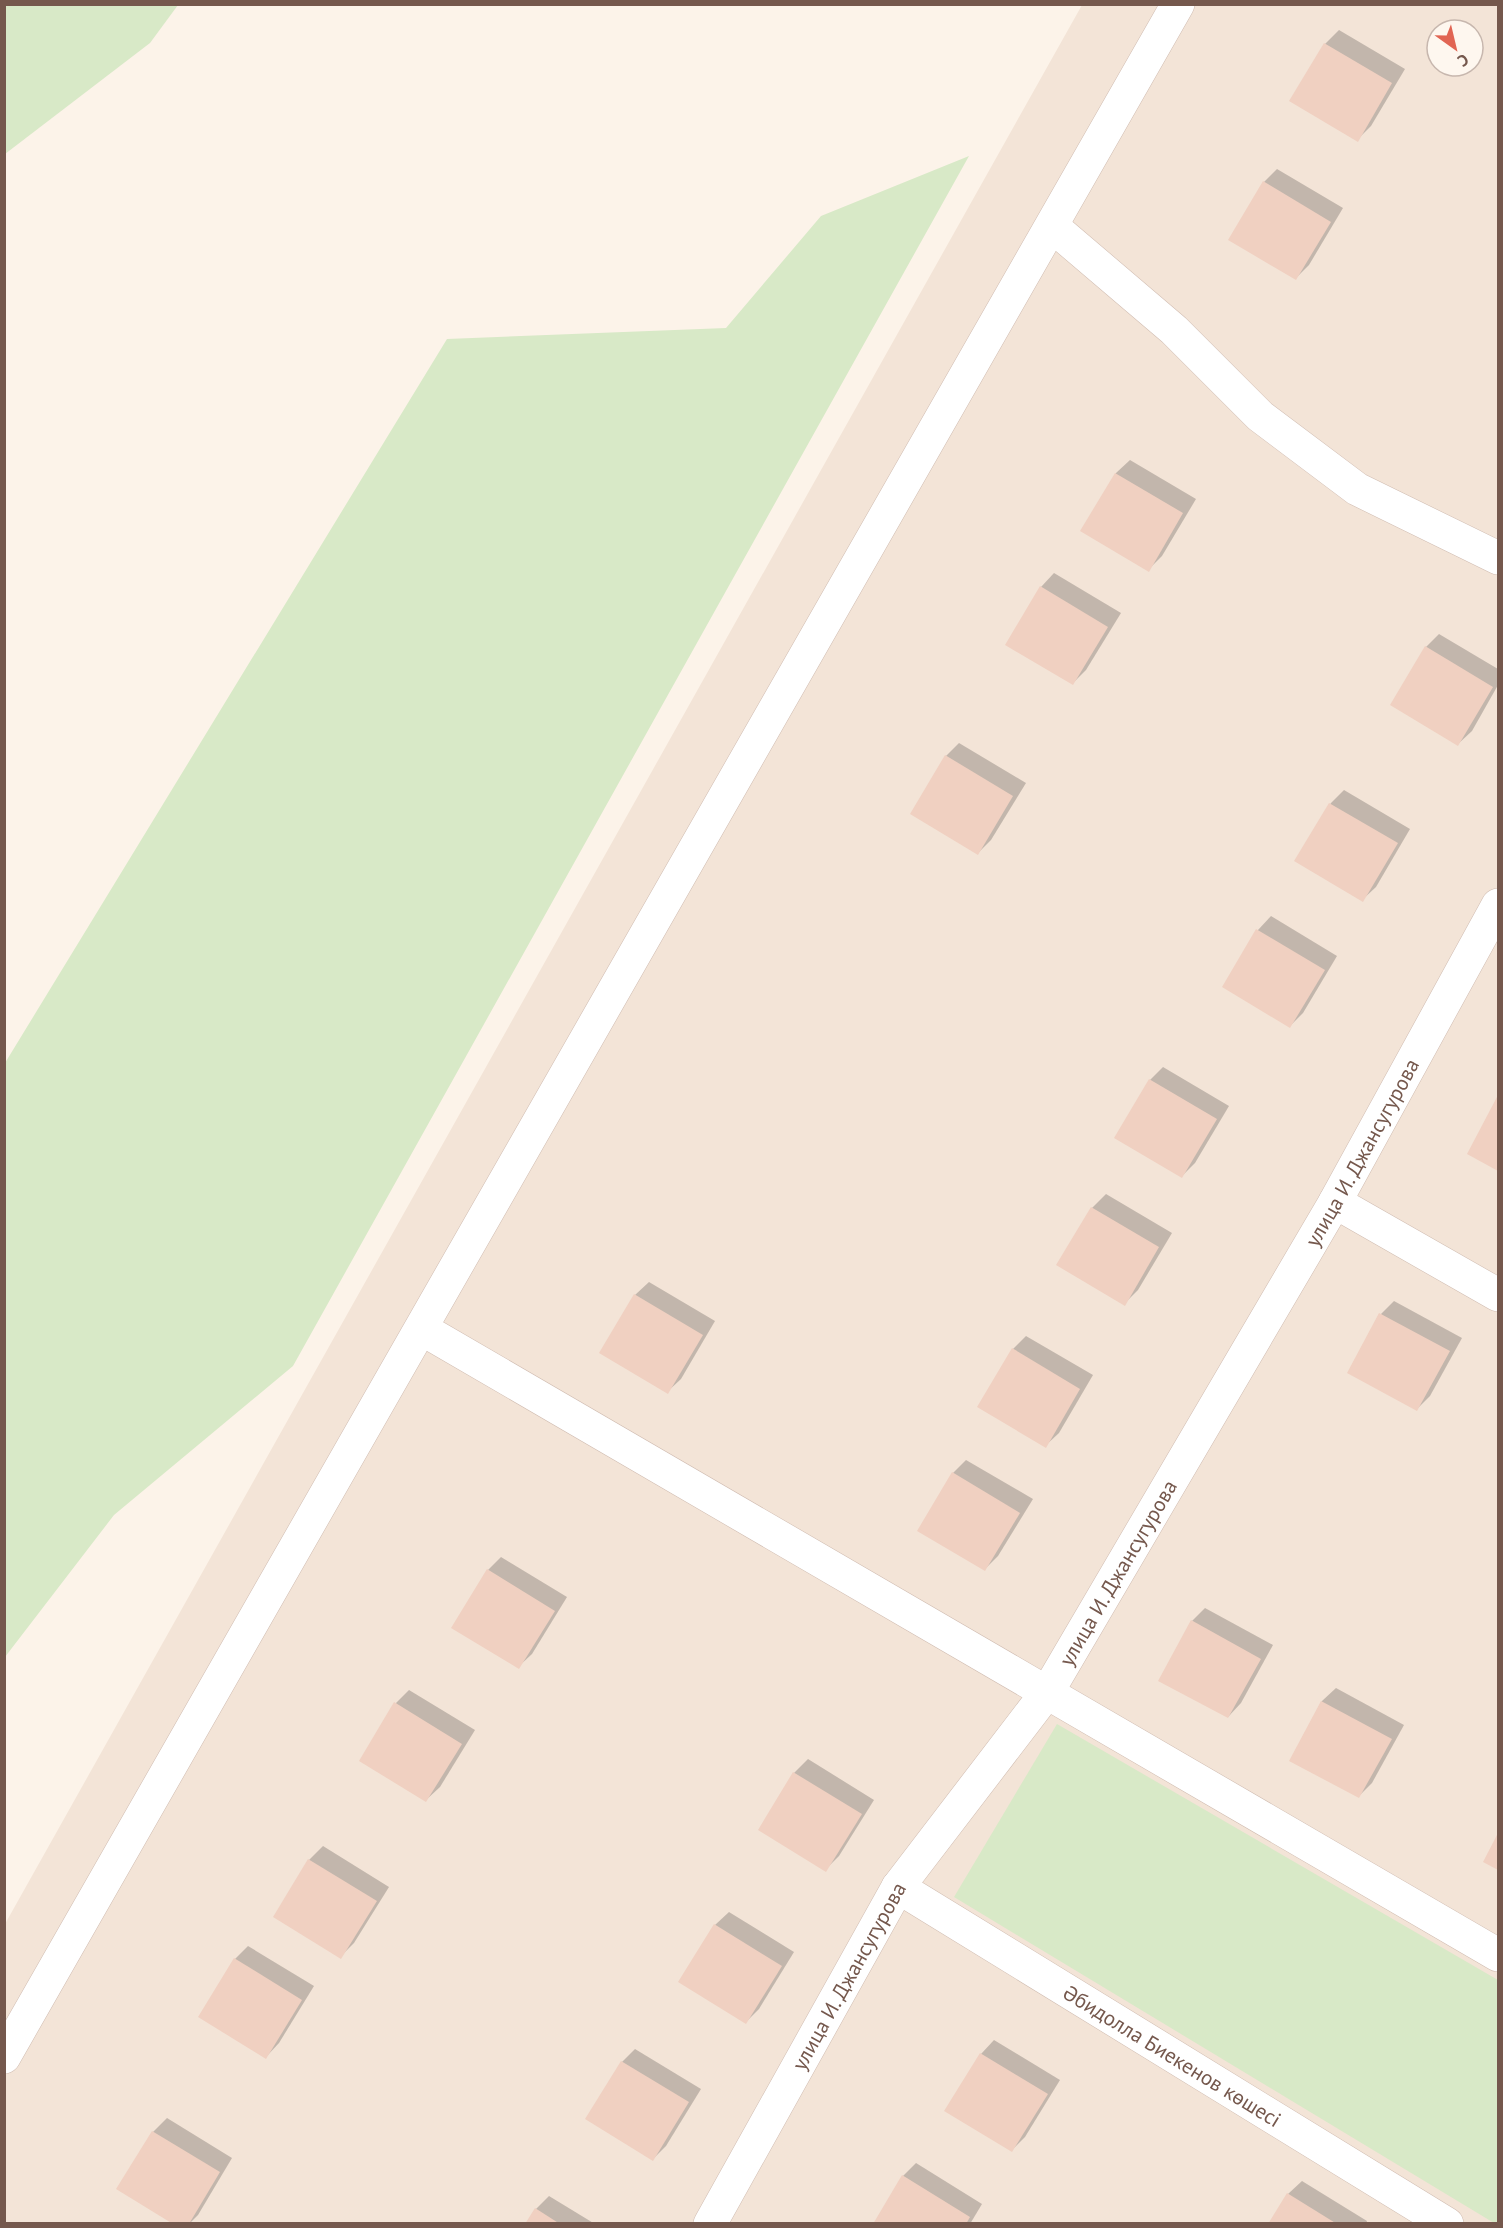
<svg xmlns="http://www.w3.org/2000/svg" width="1503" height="2228" font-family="'PT Sans',sans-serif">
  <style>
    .residential { fill: #f3e4d7; fill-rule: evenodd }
    .green { fill: #d8e9c7 }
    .shadow { fill: #0003 }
    .building { fill: #f0d0c1 }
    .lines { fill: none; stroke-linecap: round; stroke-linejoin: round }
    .street-casing { stroke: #d0bcb1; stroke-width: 34 }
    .street { stroke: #fff; stroke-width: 33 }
    .labels { text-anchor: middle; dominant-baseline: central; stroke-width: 6; stroke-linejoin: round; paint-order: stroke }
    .street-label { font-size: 21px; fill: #75584d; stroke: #fef7ef }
  </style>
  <rect width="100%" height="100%" fill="#fcf3e9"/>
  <!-- residential -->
  <path class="residential" d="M1082 5H1498V2223L5 2224V1924ZM1437 30H1473V66H1437Z"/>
  <!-- green -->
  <g class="green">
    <polygon points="5,4 178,4 178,5 150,43 5,154"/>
    <polygon points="969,156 293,1366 114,1515 5,1657 5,1063 447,339 726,328 821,216"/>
    <polygon points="1057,1724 1498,1980 1498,2223 1494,2223 954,1897"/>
  </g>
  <!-- shadow -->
  <g class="shadow">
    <polygon points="1339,30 1405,69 1371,126 1357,140 1291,100 1325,44"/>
    <polygon points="1277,169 1343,208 1309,265 1296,278 1264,182"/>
    <polygon points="1130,460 1196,499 1162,556 1148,570 1082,530 1116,473"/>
    <polygon points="1054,573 1121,613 1086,670 1073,683 1041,587"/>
    <polygon points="1439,634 1498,669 1498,685 1472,731 1458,744 1426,647"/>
    <polygon points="959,743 1026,783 991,840 978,853 946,756"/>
    <polygon points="1344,790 1410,829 1376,887 1362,900 1296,861 1331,803"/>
    <polygon points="1271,916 1337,956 1303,1013 1290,1026 1224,987 1258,930"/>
    <polygon points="1163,1067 1229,1106 1195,1163 1182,1176 1150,1080"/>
    <polygon points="1498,1098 1498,1170 1469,1154"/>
    <polygon points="1106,1194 1172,1233 1138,1290 1124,1304 1058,1264 1092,1208"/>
    <polygon points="649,1282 715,1321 681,1379 667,1392 635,1295"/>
    <polygon points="1394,1301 1462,1338 1430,1396 1417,1409 1381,1314"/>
    <polygon points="1026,1336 1093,1375 1059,1433 1045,1446 1013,1349"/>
    <polygon points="966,1460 1033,1499 998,1556 985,1569 953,1473"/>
    <polygon points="501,1557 567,1597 532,1654 518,1667 488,1570"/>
    <polygon points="1205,1608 1273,1645 1241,1703 1228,1717 1192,1621"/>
    <polygon points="1336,1688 1404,1725 1372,1783 1359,1796 1291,1760 1322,1701"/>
    <polygon points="409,1690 475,1730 440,1787 426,1800 396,1703"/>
    <polygon points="808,1759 874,1800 839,1856 825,1870 760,1830 794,1773"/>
    <polygon points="323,1846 389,1887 354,1943 340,1957 275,1917 309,1860"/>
    <polygon points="729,1912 794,1952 759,2009 746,2022 715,1925"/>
    <polygon points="248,1946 314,1986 279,2043 266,2057 235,1959"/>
    <polygon points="994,2040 1060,2080 1025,2137 1012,2150 981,2054"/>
    <polygon points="635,2049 701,2089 666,2146 653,2159 622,2062"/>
    <polygon points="167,2118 232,2158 198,2215 189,2224 119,2188 153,2132"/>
    <polygon points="916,2163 982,2204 970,2224 874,2224 903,2176"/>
    <polygon points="1302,2181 1367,2221 1366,2224 1270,2224 1288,2194"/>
    <polygon points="549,2196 595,2224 527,2224 536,2209"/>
  </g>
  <!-- building -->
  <g class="building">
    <polygon points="1324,43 1392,83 1358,142 1289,101"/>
    <polygon points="1263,181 1331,222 1296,280 1228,240"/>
    <polygon points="1115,473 1183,513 1149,572 1080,531"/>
    <polygon points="1040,586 1108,627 1073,685 1005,645"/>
    <polygon points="1425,646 1493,687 1458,746 1390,705"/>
    <polygon points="945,755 1013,796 978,855 910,814"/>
    <polygon points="1329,803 1398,843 1363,902 1294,861"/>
    <polygon points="1256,929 1325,970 1290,1028 1222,987"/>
    <polygon points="1149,1079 1217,1119 1182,1178 1114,1138"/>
    <polygon points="1498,1095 1498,1171 1467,1154"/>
    <polygon points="1091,1207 1159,1247 1125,1306 1056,1265"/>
    <polygon points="634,1294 703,1335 668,1394 599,1353"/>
    <polygon points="1379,1313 1450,1351 1417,1411 1347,1373"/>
    <polygon points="1012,1348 1080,1389 1046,1448 977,1407"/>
    <polygon points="952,1472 1020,1513 985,1571 917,1531"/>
    <polygon points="487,1569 555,1611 519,1669 451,1628"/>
    <polygon points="1191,1620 1261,1659 1228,1718 1158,1681"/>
    <polygon points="1321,1701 1392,1739 1359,1798 1289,1761"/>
    <polygon points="394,1702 462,1744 426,1802 359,1761"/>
    <polygon points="793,1772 862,1814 826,1872 758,1830"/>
    <polygon points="1498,1833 1498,1870 1483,1862"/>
    <polygon points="308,1859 377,1901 341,1959 273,1917"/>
    <polygon points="714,1924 782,1966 746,2024 678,1982"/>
    <polygon points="234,1958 302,2000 266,2059 198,2017"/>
    <polygon points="980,2053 1048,2094 1012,2152 944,2111"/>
    <polygon points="621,2061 689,2102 653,2161 585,2119"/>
    <polygon points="152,2131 220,2172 189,2224 173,2224 116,2189"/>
    <polygon points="902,2175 970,2217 966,2224 873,2224"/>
    <polygon points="1287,2193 1337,2224 1268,2224"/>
    <polygon points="535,2208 560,2224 525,2224"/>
  </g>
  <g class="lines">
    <!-- street casing -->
    <g class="street-casing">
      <g id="street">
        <polyline points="1052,226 1174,330 1260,416 1357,489 1498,558"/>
        <polyline points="1335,1202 1498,1295"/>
        <polyline points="422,1329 1498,1955"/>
        <path id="s1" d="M898 1887 1447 2224"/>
        <polyline points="4,2057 1178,4"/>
        <path id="s2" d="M710 2224 898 1887 1048 1691 1335 1202 1498 905"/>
      </g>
    </g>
    <!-- street -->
    <use href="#street" class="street"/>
  </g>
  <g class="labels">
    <!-- street labels -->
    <g class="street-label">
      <text stroke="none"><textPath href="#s2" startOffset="1256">улица И. Джансугурова</textPath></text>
      <text stroke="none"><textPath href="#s2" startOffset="770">улица И. Джансугурова</textPath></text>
      <text stroke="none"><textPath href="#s2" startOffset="284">улица И. Джансугурова</textPath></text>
      <text stroke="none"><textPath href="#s1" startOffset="322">Әбидолла Биекенов көшесі</textPath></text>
    </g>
  </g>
  <!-- border -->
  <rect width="1503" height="2228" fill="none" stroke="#75584d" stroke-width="12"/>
  <!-- north arrow -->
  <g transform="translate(1455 48) rotate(146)"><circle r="28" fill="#fef7ef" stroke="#c7b7ae" stroke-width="1.5"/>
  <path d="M0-4.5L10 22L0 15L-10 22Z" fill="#e16553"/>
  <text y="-9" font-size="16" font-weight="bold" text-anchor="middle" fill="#75584d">С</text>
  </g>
</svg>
